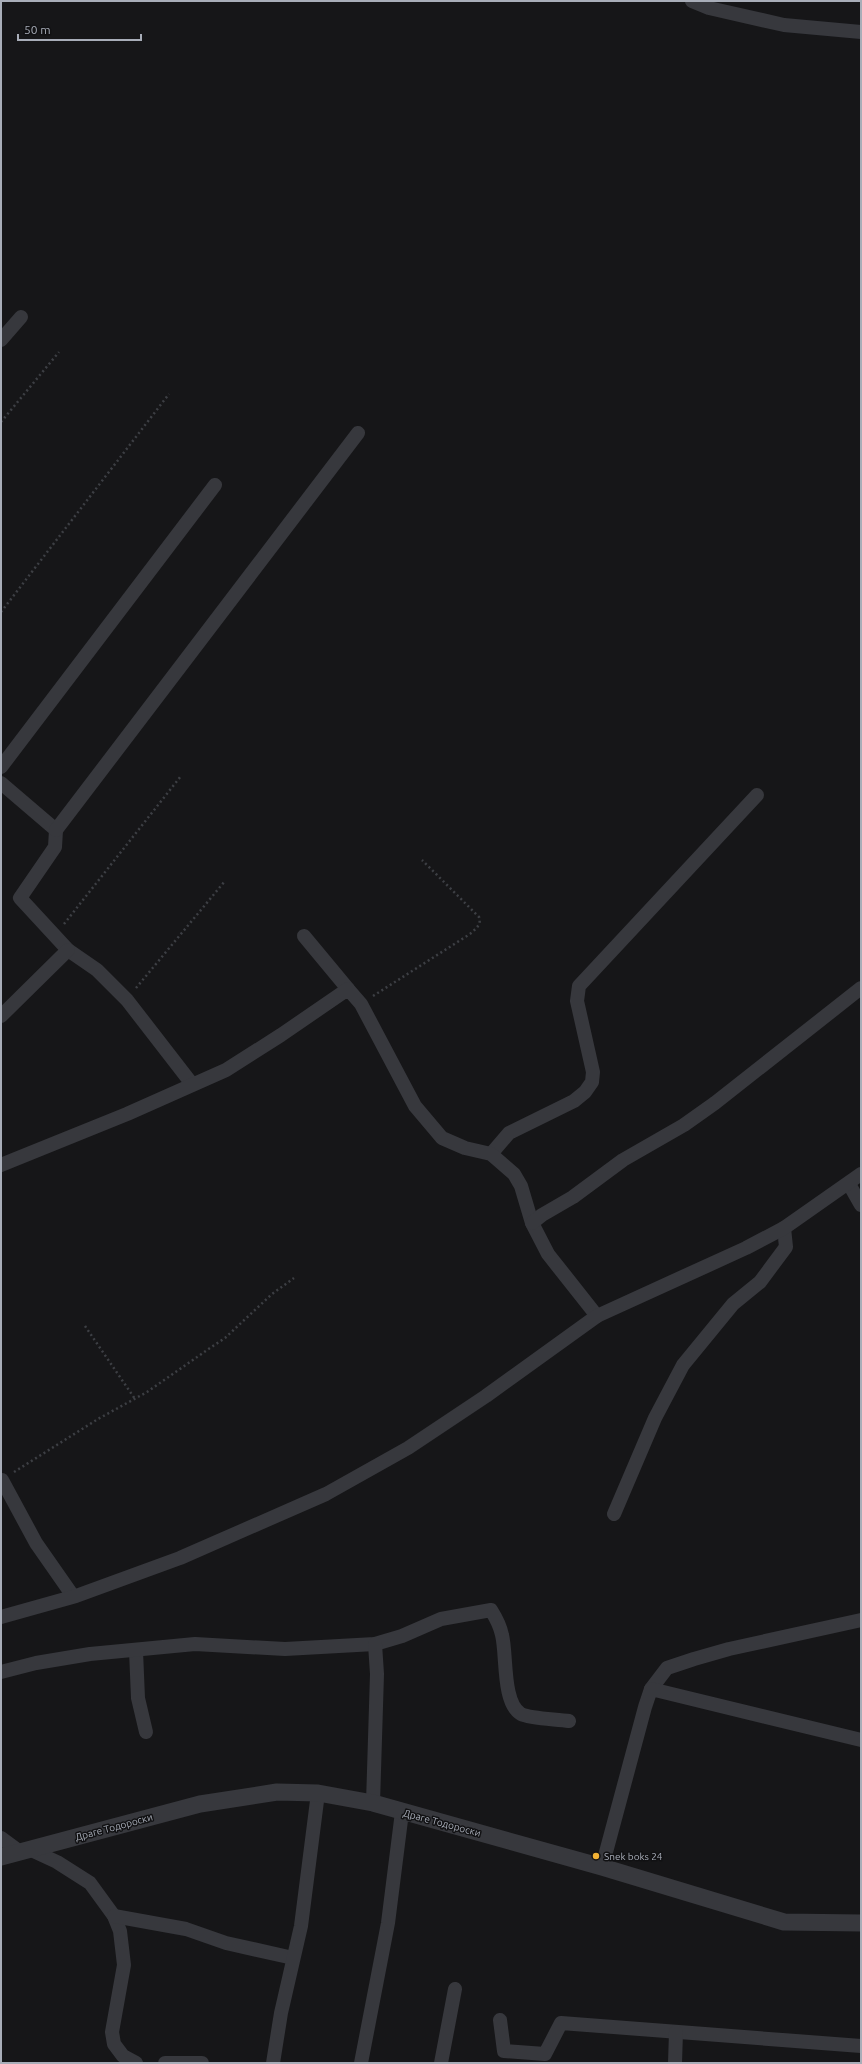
<svg xmlns="http://www.w3.org/2000/svg" width="862" height="2064" font-family="Ubuntu,sans-serif">
  <style>
    .lines { fill: none; stroke-linecap: round; stroke-linejoin: round }
    .path { stroke: #3d3f44; stroke-width: 2.5; stroke-dasharray: 2 3; stroke-linecap: butt }
    .minor { stroke: #37383d; stroke-width: 14 }
    .tertiary { stroke: #37383d; stroke-width: 17 }
    .poi-dot { fill: #f2b134; stroke: #111113; stroke-width: 1.5 }
    .labels { text-anchor: middle; dominant-baseline: central; stroke-width: 3; stroke-linejoin: round; paint-order: stroke }
    .street-label { font-size: 10px; fill: #a8adb8; stroke: #111113 }
    .poi-label { font-size: 10px; fill: #a8adb8; stroke: #111113; text-anchor: start }
  </style>
  <rect width="100%" height="100%" fill="#161618"/>
  <g class="lines">
    <!-- path -->
    <g class="path">
      <polyline points="1,422 59,352"/>
      <polyline points="1,612 169,394"/>
      <polyline points="64,924 181,776"/>
      <polyline points="136,988 225,881"/>
      <path d="M373 996 470 934C475 929 482 925 479 917L422 860"/>
      <polyline points="85,1326 135,1399"/>
      <polyline points="14,1472 98,1419 147,1392 210,1348 225,1338 272,1294 294,1278"/>
    </g>
    <!-- minor -->
    <g class="minor">
      <polyline points="692,1 709,8 784,25 861,32"/>
      <polyline points="1,340 21,317"/>
      <polyline points="1,767 215,485"/>
      <polyline points="1,783 56,830 55,847 20,898 68,950 97,970 127,1000 192,1084"/>
      <polyline points="56,830 358,433"/>
      <polyline points="304,936 348,989"/>
      <polyline points="1,1016 68,950"/>
      <polyline points="491,1154 509,1133 574,1101 585,1092 592,1082 593,1072 577,1001 579,986 757,795"/>
      <polyline points="1,1165 127,1114 226,1070 281,1035 348,989 361,1004 415,1106 442,1138 465,1148 491,1154 514,1174 521,1186 532,1223 548,1254 597,1316"/>
      <polyline points="849,1184 861,1205"/>
      <polyline points="532,1223 542,1215 573,1197 623,1160 684,1125 715,1103 861,988"/>
      <polyline points="2,1480 36,1543 73,1596"/>
      <polyline points="614,1514 655,1418 683,1365 733,1304 760,1282 786,1247 784,1228"/>
      <polyline points="1,1617 76,1596 180,1558 326,1494 408,1448 486,1396 597,1316 746,1248 784,1228 861,1174"/>
      <polyline points="136,1651 138,1698 146,1732"/>
      <path d="M1 1672 36 1663 90 1654 195 1644 285 1649 375 1644 402 1636 441 1619 491 1610C496 1618 500 1625 502 1635 507 1654 502 1703 521 1714 531 1719 557 1719 569 1721"/>
      <polyline points="651,1689 667,1668 694,1659 729,1649 861,1620"/>
      <polyline points="373,1803 377,1674 375,1644"/>
      <polyline points="1,1838 20,1852"/>
      <polyline points="29,1849 57,1862 90,1883 114,1916 120,1931 124,1965 112,2032 114,2044 123,2056 136,2063"/>
      <polyline points="602,1867 645,1707 651,1689 861,1740"/>
      <polyline points="114,1916 186,1929 226,1943 293,1958"/>
      <polyline points="500,2020 504,2051 545,2054 561,2023 861,2046"/>
      <polyline points="165,2063 202,2063"/>
      <polyline points="273,2063 281,2013 301,1926 318,1793"/>
      <polyline points="361,2063 388,1923 402,1812"/>
      <polyline points="441,2063 455,1989"/>
      <polyline points="675,2063 676,2032"/>
    </g>
    <!-- tertiary -->
    <polyline class="tertiary" points="1,1857 200,1804 277,1792 318,1793 373,1803 602,1867 784,1922 861,1923"/>
  </g>
  <!-- markers -->
  <circle class="poi-dot" cx="596" cy="1856" r="4"/>
  <g class="labels">
    <!-- street labels -->
    <g class="street-label">
      <text transform="translate(442 1823) rotate(15)">Драге Тодороски</text>
      <text transform="translate(114 1827) rotate(-15)">Драге Тодороски</text>
    </g>
    <!-- poi labels -->
    <g class="poi-label">
      <text x="604" y="1856">Snek boks 24</text>
    </g>
  </g>
  <!-- border -->
  <rect width="862" height="2064" fill="none" stroke="#a8adb8" stroke-width="4"/>
  <!-- scale -->
  <path d="M18 34v6h123v-6" fill="none" stroke="#a8adb8" stroke-width="2"/>
  <text x="24" y="34" font-size="12" fill="#a8adb8" stroke="#111113" stroke-width="3" paint-order="stroke">50 m</text>
</svg>
